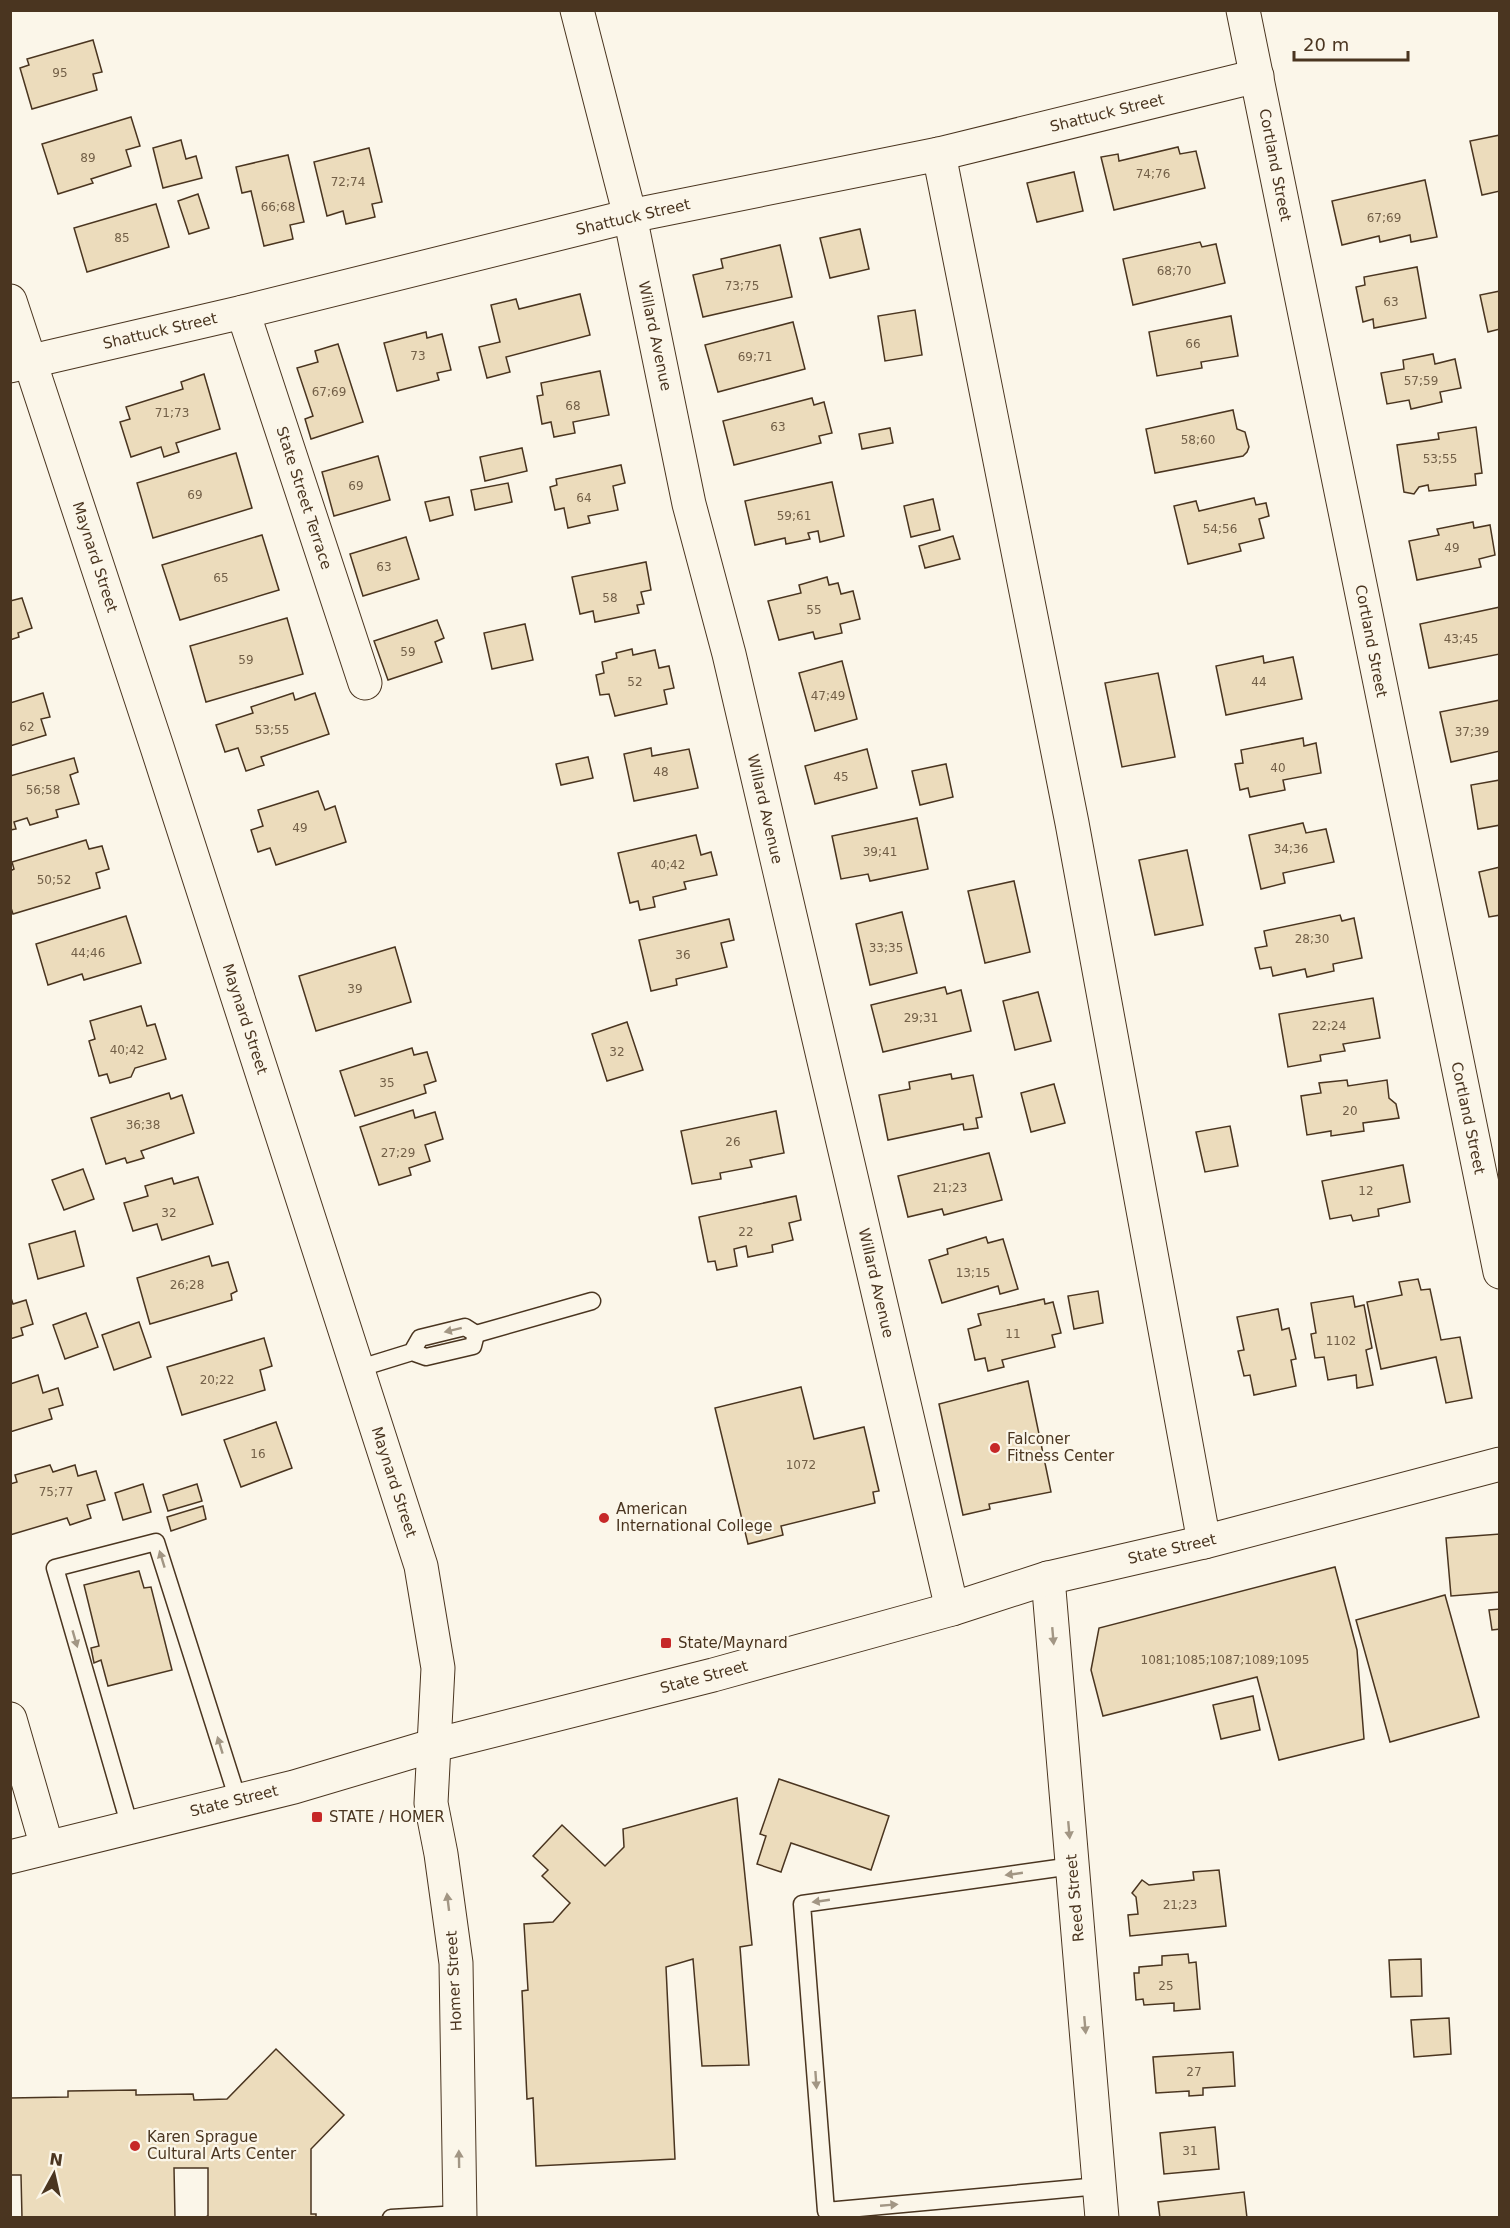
<svg xmlns="http://www.w3.org/2000/svg" width="1510" height="2228" font-family="'DejaVu Sans',sans-serif">
  <style>
    .building { fill: #ecdcbc; stroke: #4a3520; stroke-width: 1.5 }
    .lines { fill: none; stroke-linecap: round; stroke-linejoin: round }
    .lane-casing { stroke: #4a3520; stroke-width: 19 }
    .street-casing { stroke: #4a3520; stroke-width: 35 }
    .primary-casing { stroke: #4a3520; stroke-width: 35 }
    .lane { stroke: #fbf6e9; stroke-width: 16 }
    .street { stroke: #fbf6e9; stroke-width: 33 }
    .primary { stroke: #fbf6e9; stroke-width: 33 }
    .oneway { fill: #a29684 }
    .poi-dot { fill: #c62828; stroke: #fbf6e9; stroke-width: 2 }
    .labels { text-anchor: middle; dominant-baseline: central; stroke-width: 4.5; stroke-linejoin: round; paint-order: stroke }
    .number-label { font-size: 12px; fill: #725f47 }
    .street-label { font-size: 15px; fill: #4a3520; stroke: #fbf6e9 }
    .poi-label { font-size: 15px; fill: #4a3520; stroke: #fbf6e9; text-anchor: start }
  </style>
  <rect width="100%" height="100%" fill="#fbf6e9"/>
  <!-- building -->
  <g class="building">
    <polygon points="93,40 102,72 93,74 97,90 32,109 20,68 29,65 27,59"/>
    <polygon points="131,117 140,146 126,150 131,166 91,179 93,183 58,194 42,144"/>
    <polygon points="1500,135 1500,191 1482,195 1470,141"/>
    <polygon points="181,140 186,159 196,156 202,178 163,188 153,148"/>
    <polygon points="1178,147 1180,154 1196,151 1205,188 1114,210 1101,157 1118,154 1119,161"/>
    <polygon points="369,148 382,202 372,204 375,217 346,224 343,211 327,216 314,162"/>
    <polygon points="288,155 304,222 290,225 293,239 264,246 251,191 242,193 236,167"/>
    <polygon points="1074,172 1083,211 1037,222 1027,183"/>
    <polygon points="1425,180 1437,237 1411,242 1410,235 1380,242 1379,236 1342,245 1332,201"/>
    <polygon points="198,194 209,228 189,234 178,201"/>
    <polygon points="156,204 169,247 87,272 74,228"/>
    <polygon points="860,229 869,269 830,278 820,238"/>
    <polygon points="1200,242 1202,247 1216,244 1225,283 1133,305 1123,259"/>
    <polygon points="780,245 792,297 703,317 693,275 723,268 721,259"/>
    <polygon points="1417,267 1426,318 1374,328 1373,319 1363,322 1356,287 1365,285 1364,277"/>
    <polygon points="1500,291 1500,329 1488,332 1480,295"/>
    <polygon points="580,294 590,335 506,357 510,372 487,378 479,347 500,342 491,305 516,299 519,309"/>
    <polygon points="915,310 922,355 885,361 878,316"/>
    <polygon points="1231,316 1238,356 1201,362 1202,368 1157,376 1149,332"/>
    <polygon points="793,322 805,369 718,392 705,345"/>
    <polygon points="426,332 427,338 442,334 451,370 437,373 439,380 397,391 384,343"/>
    <polygon points="338,344 363,422 311,439 305,419 313,416 297,368 318,362 315,351"/>
    <polygon points="1433,354 1435,364 1455,359 1461,388 1440,392 1442,402 1411,409 1409,400 1387,404 1381,373 1404,369 1403,360"/>
    <polygon points="600,371 609,415 573,422 575,433 554,437 551,422 542,424 537,396 543,395 541,383"/>
    <polygon points="204,374 220,429 176,443 179,452 164,457 161,447 131,457 120,422 130,419 126,407 183,389 181,382"/>
    <polygon points="812,398 814,405 824,402 832,433 819,436 821,443 734,465 723,421"/>
    <polygon points="1233,410 1237,429 1245,432 1249,447 1247,452 1243,456 1155,473 1146,429"/>
    <polygon points="1476,427 1482,473 1475,474 1476,485 1429,491 1428,485 1419,487 1414,494 1404,492 1397,445 1439,439 1438,433"/>
    <polygon points="890,428 893,443 862,449 859,434"/>
    <polygon points="522,448 527,471 485,481 480,457"/>
    <polygon points="236,453 252,508 153,538 137,483"/>
    <polygon points="378,456 390,500 334,516 322,472"/>
    <polygon points="621,465 625,483 613,486 618,510 588,516 590,523 568,528 564,508 555,510 550,487 557,485 556,479"/>
    <polygon points="832,482 844,536 820,542 818,531 808,533 810,539 786,544 785,538 755,545 745,501"/>
    <polygon points="508,483 512,502 475,510 471,490"/>
    <polygon points="449,497 453,515 430,521 425,502"/>
    <polygon points="1254,498 1256,505 1266,503 1269,516 1259,519 1264,538 1239,544 1241,551 1188,564 1174,506 1196,501 1199,511"/>
    <polygon points="933,499 940,530 911,537 904,506"/>
    <polygon points="1473,522 1474,528 1490,525 1495,555 1479,559 1481,567 1417,580 1409,541 1439,535 1437,529"/>
    <polygon points="262,535 279,590 180,620 162,565"/>
    <polygon points="953,536 960,559 925,568 919,546"/>
    <polygon points="406,537 419,579 363,596 350,554"/>
    <polygon points="646,562 651,590 641,592 644,604 637,605 639,613 595,622 593,611 580,614 572,577"/>
    <polygon points="827,577 829,585 838,583 841,594 853,591 860,619 840,624 842,633 815,639 813,632 779,640 768,601 801,593 799,585"/>
    <polygon points="22,598 32,628 18,633 19,637 10,640 10,601"/>
    <polygon points="1500,607 1500,654 1429,668 1420,624"/>
    <polygon points="287,618 303,674 206,702 190,646"/>
    <polygon points="437,620 444,638 435,642 442,662 388,680 374,641"/>
    <polygon points="525,624 533,660 492,669 484,633"/>
    <polygon points="632,649 633,655 655,650 659,668 669,666 674,688 664,690 667,704 615,716 609,694 600,695 596,675 604,673 602,662 617,658 616,653"/>
    <polygon points="1263,656 1264,663 1293,657 1302,699 1226,715 1216,666"/>
    <polygon points="842,661 857,719 815,731 799,673"/>
    <polygon points="1158,673 1175,757 1122,767 1105,683"/>
    <polygon points="43,693 50,717 41,719 46,735 10,746 10,703"/>
    <polygon points="293,693 295,700 315,693 329,734 261,757 264,765 246,771 238,748 225,752 216,725 253,713 251,707"/>
    <polygon points="1500,700 1500,751 1451,762 1440,712"/>
    <polygon points="1303,738 1304,746 1316,743 1321,773 1283,780 1285,790 1250,797 1248,788 1240,790 1235,764 1243,763 1241,750"/>
    <polygon points="651,748 652,756 689,749 698,788 634,801 624,754"/>
    <polygon points="867,749 877,788 815,804 805,766"/>
    <polygon points="588,757 593,778 561,785 556,764"/>
    <polygon points="74,758 78,772 70,775 79,804 56,810 58,817 30,825 27,818 14,822 16,829 10,830 10,776"/>
    <polygon points="946,764 953,797 920,805 912,771"/>
    <polygon points="1500,780 1500,825 1478,829 1471,785"/>
    <polygon points="318,791 325,810 335,806 346,842 276,865 270,848 258,852 251,830 263,826 258,810"/>
    <polygon points="917,818 928,869 870,881 868,874 841,879 832,836"/>
    <polygon points="1303,823 1306,833 1326,829 1334,862 1283,873 1285,883 1261,889 1249,835"/>
    <polygon points="696,835 701,855 711,852 717,875 684,882 686,889 653,897 655,907 640,910 638,901 630,903 618,853"/>
    <polygon points="86,840 89,849 102,846 109,869 96,873 100,888 13,914 10,905 10,871 14,869 12,862"/>
    <polygon points="1187,850 1203,925 1155,935 1139,860"/>
    <polygon points="1500,867 1500,915 1489,917 1479,872"/>
    <polygon points="1014,881 1030,952 985,963 968,891"/>
    <polygon points="902,912 917,973 870,985 856,924"/>
    <polygon points="1340,915 1342,921 1354,918 1362,958 1333,964 1334,971 1307,977 1305,969 1273,976 1271,967 1260,969 1255,948 1267,946 1264,931"/>
    <polygon points="126,916 141,963 84,980 82,974 48,985 36,944"/>
    <polygon points="729,919 734,940 721,943 727,967 676,979 677,985 651,991 639,940"/>
    <polygon points="395,947 411,1002 316,1031 299,976"/>
    <polygon points="945,987 947,994 961,990 971,1031 883,1052 871,1005"/>
    <polygon points="1038,992 1051,1041 1015,1050 1003,1001"/>
    <polygon points="1373,998 1380,1038 1343,1044 1345,1051 1320,1055 1321,1061 1288,1067 1279,1014"/>
    <polygon points="141,1006 147,1026 155,1024 166,1059 135,1068 131,1077 110,1083 107,1074 99,1076 89,1041 95,1039 90,1021"/>
    <polygon points="627,1022 643,1070 607,1081 592,1034"/>
    <polygon points="412,1048 414,1055 427,1052 436,1081 424,1085 426,1093 355,1116 340,1071"/>
    <polygon points="951,1074 952,1079 973,1075 982,1117 976,1118 978,1128 964,1130 963,1124 888,1140 879,1095 910,1089 909,1082"/>
    <polygon points="1347,1080 1348,1086 1387,1080 1389,1098 1396,1104 1399,1118 1363,1123 1364,1131 1331,1136 1331,1131 1307,1135 1301,1096 1321,1093 1319,1083"/>
    <polygon points="1054,1084 1065,1123 1031,1132 1021,1093"/>
    <polygon points="169,1093 171,1099 182,1095 194,1133 141,1151 144,1158 127,1163 125,1158 106,1164 91,1118"/>
    <polygon points="413,1110 415,1118 435,1112 443,1139 425,1145 430,1161 409,1168 411,1175 379,1185 360,1127"/>
    <polygon points="776,1111 784,1153 750,1160 752,1167 720,1173 721,1179 692,1184 681,1131"/>
    <polygon points="1230,1126 1238,1166 1205,1172 1196,1132"/>
    <polygon points="989,1153 1002,1200 944,1215 942,1209 908,1217 898,1176"/>
    <polygon points="1403,1165 1410,1202 1378,1209 1379,1216 1353,1221 1351,1215 1330,1219 1322,1181"/>
    <polygon points="83,1169 94,1199 64,1210 52,1180"/>
    <polygon points="198,1177 213,1224 162,1240 157,1224 133,1231 124,1203 148,1196 145,1186 172,1178 174,1184"/>
    <polygon points="796,1196 801,1220 789,1223 793,1240 772,1245 773,1252 748,1257 746,1246 734,1249 737,1266 717,1270 715,1261 708,1262 699,1217"/>
    <polygon points="75,1231 84,1266 38,1279 29,1244"/>
    <polygon points="986,1237 988,1243 1003,1239 1018,1289 1000,1294 998,1286 942,1303 929,1260 948,1254 947,1249"/>
    <polygon points="209,1256 212,1266 228,1262 237,1291 231,1294 232,1300 150,1324 137,1278"/>
    <polygon points="1418,1279 1421,1290 1430,1289 1441,1340 1460,1337 1472,1398 1446,1403 1436,1357 1381,1369 1367,1302 1402,1295 1399,1282"/>
    <polygon points="1098,1291 1103,1323 1074,1329 1068,1296"/>
    <polygon points="10,1295 13,1304 26,1300 33,1324 21,1328 23,1335 10,1339"/>
    <polygon points="1353,1296 1355,1307 1364,1305 1372,1348 1366,1350 1373,1385 1357,1388 1356,1375 1328,1380 1324,1357 1315,1358 1311,1334 1316,1333 1311,1303"/>
    <polygon points="1044,1299 1045,1304 1053,1302 1061,1333 1052,1335 1055,1347 1002,1360 1004,1367 988,1371 985,1358 975,1360 968,1329 981,1325 978,1314"/>
    <polygon points="1278,1309 1282,1330 1289,1328 1296,1359 1291,1360 1296,1386 1254,1395 1250,1375 1244,1376 1238,1351 1244,1350 1237,1317"/>
    <polygon points="86,1313 98,1347 65,1359 53,1325"/>
    <polygon points="139,1322 151,1357 114,1370 102,1335"/>
    <polygon points="264,1338 272,1366 260,1370 265,1390 182,1415 167,1367"/>
    <polygon points="38,1375 43,1393 58,1388 63,1405 49,1409 52,1419 10,1432 10,1384"/>
    <polygon points="1028,1381 1051,1492 989,1504 990,1509 963,1515 939,1404"/>
    <polygon points="801,1387 814,1439 864,1427 879,1491 873,1492 875,1503 781,1526 783,1535 748,1544 715,1408"/>
    <polygon points="276,1422 292,1468 241,1487 224,1440"/>
    <polygon points="50,1465 53,1472 75,1465 78,1476 96,1471 105,1500 87,1505 91,1518 70,1525 67,1518 10,1535 10,1484 17,1482 15,1475"/>
    <polygon points="143,1484 151,1512 123,1520 115,1493"/>
    <polygon points="197,1484 202,1501 168,1511 163,1495"/>
    <polygon points="203,1506 206,1519 171,1531 167,1517"/>
    <polygon points="1500,1534 1500,1592 1451,1596 1446,1538"/>
    <polygon points="1335,1567 1357,1650 1364,1739 1279,1760 1257,1677 1103,1716 1091,1670 1099,1628"/>
    <polygon points="139,1571 144,1588 151,1587 172,1670 108,1686 101,1660 94,1663 91,1648 99,1646 84,1585"/>
    <polygon points="1445,1595 1479,1717 1390,1742 1356,1620"/>
    <polygon points="1500,1609 1500,1629 1492,1630 1489,1610"/>
    <polygon points="1253,1696 1260,1730 1221,1739 1213,1705"/>
    <polygon points="779,1779 889,1816 871,1870 791,1843 781,1872 757,1864 766,1836 760,1834"/>
    <polygon points="737,1798 752,1945 740,1947 749,2065 702,2066 693,1959 666,1967 675,2159 536,2166 533,2098 527,2099 522,1991 528,1990 524,1924 553,1922 570,1903 542,1876 548,1870 533,1856 562,1825 605,1866 624,1847 623,1829"/>
    <polygon points="1219,1870 1226,1926 1130,1936 1128,1915 1138,1914 1136,1897 1132,1893 1142,1880 1149,1885 1194,1880 1193,1872"/>
    <polygon points="1188,1954 1189,1963 1196,1962 1200,2009 1174,2011 1174,2003 1144,2005 1143,1999 1136,2000 1134,1973 1139,1973 1139,1967 1162,1965 1162,1956"/>
    <polygon points="1421,1959 1422,1996 1391,1997 1389,1960"/>
    <polygon points="1449,2018 1451,2054 1414,2057 1411,2020"/>
    <polygon points="276,2049 344,2115 311,2149 311,2214 316,2214 316,2218 203,2218 208,2216 208,2168 174,2168 175,2218 22,2218 21,2175 11,2175 10,2098 68,2097 68,2091 136,2090 136,2095 193,2094 194,2100 227,2099"/>
    <polygon points="1233,2052 1235,2086 1203,2088 1203,2095 1189,2096 1189,2091 1156,2093 1153,2057"/>
    <polygon points="1215,2127 1219,2169 1164,2174 1160,2133"/>
    <polygon points="1244,2192 1247,2218 1160,2218 1158,2202"/>
  </g>
  <g class="lines">
    <!-- lane casing -->
    <g class="lane-casing">
      <g id="lane">
        <polyline points="476,1334 592,1301"/>
        <polyline points="357,1369 412,1352 426,1357 473,1346 476,1334 465,1327 420,1338 412,1352"/>
        <polyline points="130,1827 55,1568 156,1542 238,1800"/>
        <polyline points="1072,1866 802,1904 826,2211 1099,2186"/>
        <polyline points="391,2218 460,2214"/>
      </g>
    </g>
    <!-- street casing -->
    <g class="street-casing">
      <g id="street">
        <polyline points="577,10 630,216 689,504 729,654 952,1609"/>
        <polyline points="1243,10 1500,1272"/>
        <polyline points="939,154 1072,823 1204,1542"/>
        <polyline points="10,301 157,747 421,1566 438,1668 431,1803 441,1854 456,1963 460,2218"/>
        <polyline points="243,312 365,683"/>
        <polyline points="10,366 243,312 630,216 939,154 1257,76"/>
        <polyline points="1048,1578 1102,2218"/>
        <polyline points="10,1719 47,1847"/>
      </g>
    </g>
    <!-- primary casing -->
    <g class="primary-casing">
      <polyline id="primary" points="10,1857 294,1787 435,1745 713,1675 952,1609 1048,1578 1204,1542 1500,1464"/>
    </g>
    <!-- lane -->
    <use href="#lane" class="lane"/>
    <!-- street -->
    <use href="#street" class="street"/>
    <!-- primary -->
    <use href="#primary" class="primary"/>
  </g>
  <!-- one-way arrows -->
  <defs><path id="oneway-solid" d="M-6-.8H1V-3.2L6.5 0L1 3.2V.8H-6Z" transform="scale(1.5)"/></defs>
  <g class="oneway">
    <use href="#oneway-solid" transform="translate(453 1330) rotate(166)"/>
    <use href="#oneway-solid" transform="translate(162 1559) rotate(-107)"/>
    <use href="#oneway-solid" transform="translate(1053 1636) rotate(85)"/>
    <use href="#oneway-solid" transform="translate(75 1639) rotate(74)"/>
    <use href="#oneway-solid" transform="translate(220 1745) rotate(-107)"/>
    <use href="#oneway-solid" transform="translate(1069 1830) rotate(85)"/>
    <use href="#oneway-solid" transform="translate(1014 1874) rotate(172)"/>
    <use href="#oneway-solid" transform="translate(821 1901) rotate(172)"/>
    <use href="#oneway-solid" transform="translate(448 1902) rotate(-97)"/>
    <use href="#oneway-solid" transform="translate(1085 2025) rotate(85)"/>
    <use href="#oneway-solid" transform="translate(816 2080) rotate(86)"/>
    <use href="#oneway-solid" transform="translate(459 2159) rotate(-91)"/>
    <use href="#oneway-solid" transform="translate(889 2205) rotate(-5)"/>
  </g>
  <!-- markers -->
  <g class="poi-dot">
    <circle cx="995" cy="1448" r="6"/>
    <circle cx="604" cy="1518" r="6"/>
    <rect x="660" y="1637" width="12" height="12" rx="3"/>
    <rect x="311" y="1811" width="12" height="12" rx="3"/>
    <circle cx="135" cy="2146" r="6"/>
  </g>
  <g class="labels">
    <!-- number labels -->
    <g class="number-label">
      <text x="60" y="73">95</text>
      <text x="88" y="158">89</text>
      <text x="1153" y="174">74;76</text>
      <text x="348" y="182">72;74</text>
      <text x="278" y="207">66;68</text>
      <text x="1384" y="218">67;69</text>
      <text x="122" y="238">85</text>
      <text x="1174" y="271">68;70</text>
      <text x="742" y="286">73;75</text>
      <text x="1391" y="302">63</text>
      <text x="1193" y="344">66</text>
      <text x="418" y="356">73</text>
      <text x="755" y="357">69;71</text>
      <text x="1421" y="381">57;59</text>
      <text x="329" y="392">67;69</text>
      <text x="573" y="406">68</text>
      <text x="172" y="413">71;73</text>
      <text x="778" y="427">63</text>
      <text x="1198" y="440">58;60</text>
      <text x="1440" y="459">53;55</text>
      <text x="356" y="486">69</text>
      <text x="195" y="495">69</text>
      <text x="584" y="498">64</text>
      <text x="794" y="516">59;61</text>
      <text x="1220" y="529">54;56</text>
      <text x="1452" y="548">49</text>
      <text x="384" y="567">63</text>
      <text x="221" y="578">65</text>
      <text x="610" y="598">58</text>
      <text x="814" y="610">55</text>
      <text x="1461" y="639">43;45</text>
      <text x="408" y="652">59</text>
      <text x="246" y="660">59</text>
      <text x="635" y="682">52</text>
      <text x="1259" y="682">44</text>
      <text x="828" y="696">47;49</text>
      <text x="27" y="727">62</text>
      <text x="272" y="730">53;55</text>
      <text x="1472" y="732">37;39</text>
      <text x="1278" y="768">40</text>
      <text x="661" y="772">48</text>
      <text x="841" y="777">45</text>
      <text x="43" y="790">56;58</text>
      <text x="300" y="828">49</text>
      <text x="1291" y="849">34;36</text>
      <text x="880" y="852">39;41</text>
      <text x="668" y="865">40;42</text>
      <text x="54" y="880">50;52</text>
      <text x="1312" y="939">28;30</text>
      <text x="886" y="948">33;35</text>
      <text x="88" y="953">44;46</text>
      <text x="683" y="955">36</text>
      <text x="355" y="989">39</text>
      <text x="921" y="1018">29;31</text>
      <text x="1329" y="1026">22;24</text>
      <text x="127" y="1050">40;42</text>
      <text x="617" y="1052">32</text>
      <text x="387" y="1083">35</text>
      <text x="1350" y="1111">20</text>
      <text x="143" y="1125">36;38</text>
      <text x="733" y="1142">26</text>
      <text x="398" y="1153">27;29</text>
      <text x="950" y="1188">21;23</text>
      <text x="1366" y="1191">12</text>
      <text x="169" y="1213">32</text>
      <text x="746" y="1232">22</text>
      <text x="973" y="1273">13;15</text>
      <text x="187" y="1285">26;28</text>
      <text x="1013" y="1334">11</text>
      <text x="1341" y="1341">1102</text>
      <text x="217" y="1380">20;22</text>
      <text x="258" y="1454">16</text>
      <text x="801" y="1465">1072</text>
      <text x="56" y="1492">75;77</text>
      <text x="1225" y="1660">1081;1085;1087;1089;1095</text>
      <text x="1180" y="1905">21;23</text>
      <text x="1166" y="1986">25</text>
      <text x="1194" y="2072">27</text>
      <text x="1190" y="2151">31</text>
    </g>
    <!-- street labels -->
    <g class="street-label">
      <text transform="translate(1107 113) rotate(-14)">Shattuck Street</text>
      <text transform="translate(1275 165) rotate(79)">Cortland Street</text>
      <text transform="translate(633 217) rotate(-13)">Shattuck Street</text>
      <text transform="translate(160 331) rotate(-13)">Shattuck Street</text>
      <text transform="translate(655 336) rotate(78)">Willard Avenue</text>
      <text transform="translate(304 498) rotate(72)">State Street Terrace</text>
      <text transform="translate(95 557) rotate(72)">Maynard Street</text>
      <text transform="translate(1371 641) rotate(79)">Cortland Street</text>
      <text transform="translate(765 809) rotate(77)">Willard Avenue</text>
      <text transform="translate(245 1019) rotate(72)">Maynard Street</text>
      <text transform="translate(1468 1118) rotate(78)">Cortland Street</text>
      <text transform="translate(876 1283) rotate(77)">Willard Avenue</text>
      <text transform="translate(394 1482) rotate(72)">Maynard Street</text>
      <text transform="translate(1172 1549) rotate(-13)">State Street</text>
      <text transform="translate(704 1677) rotate(-15)">State Street</text>
      <text transform="translate(234 1801) rotate(-14)">State Street</text>
      <text transform="translate(1075 1898) rotate(-95)">Reed Street</text>
      <text transform="translate(454 1981) rotate(-93)">Homer Street</text>
    </g>
    <!-- poi labels -->
    <g class="poi-label">
      <text x="1007" y="1439">Falconer<tspan x="1007" dy="17">Fitness Center</tspan></text>
      <text x="616" y="1509">American<tspan x="616" dy="17">International College</tspan></text>
      <text x="678" y="1643">State/Maynard</text>
      <text x="329" y="1817">STATE / HOMER</text>
      <text x="147" y="2137">Karen Sprague<tspan x="147" dy="17">Cultural Arts Center</tspan></text>
    </g>
  </g>
  <!-- border -->
  <rect width="1510" height="2228" fill="none" stroke="#4a3520" stroke-width="24"/>
  <!-- north arrow -->
  <g transform="translate(54 2174) rotate(8)" stroke="#fbf6e9" stroke-width="4.5" paint-order="stroke">
  <path d="M0-4.5L10 22L0 15L-10 22Z" fill="#4a3520"/>
  <text y="-9" font-size="16" font-weight="bold" text-anchor="middle" fill="#4a3520">N</text>
  </g>
  <!-- scale -->
  <path d="M1294 51v9h114v-9" fill="none" stroke="#4a3520" stroke-width="3"/>
  <text x="1303" y="51" font-size="18" fill="#4a3520" stroke="#fbf6e9" stroke-width="4.5" paint-order="stroke">20 m</text>
</svg>
